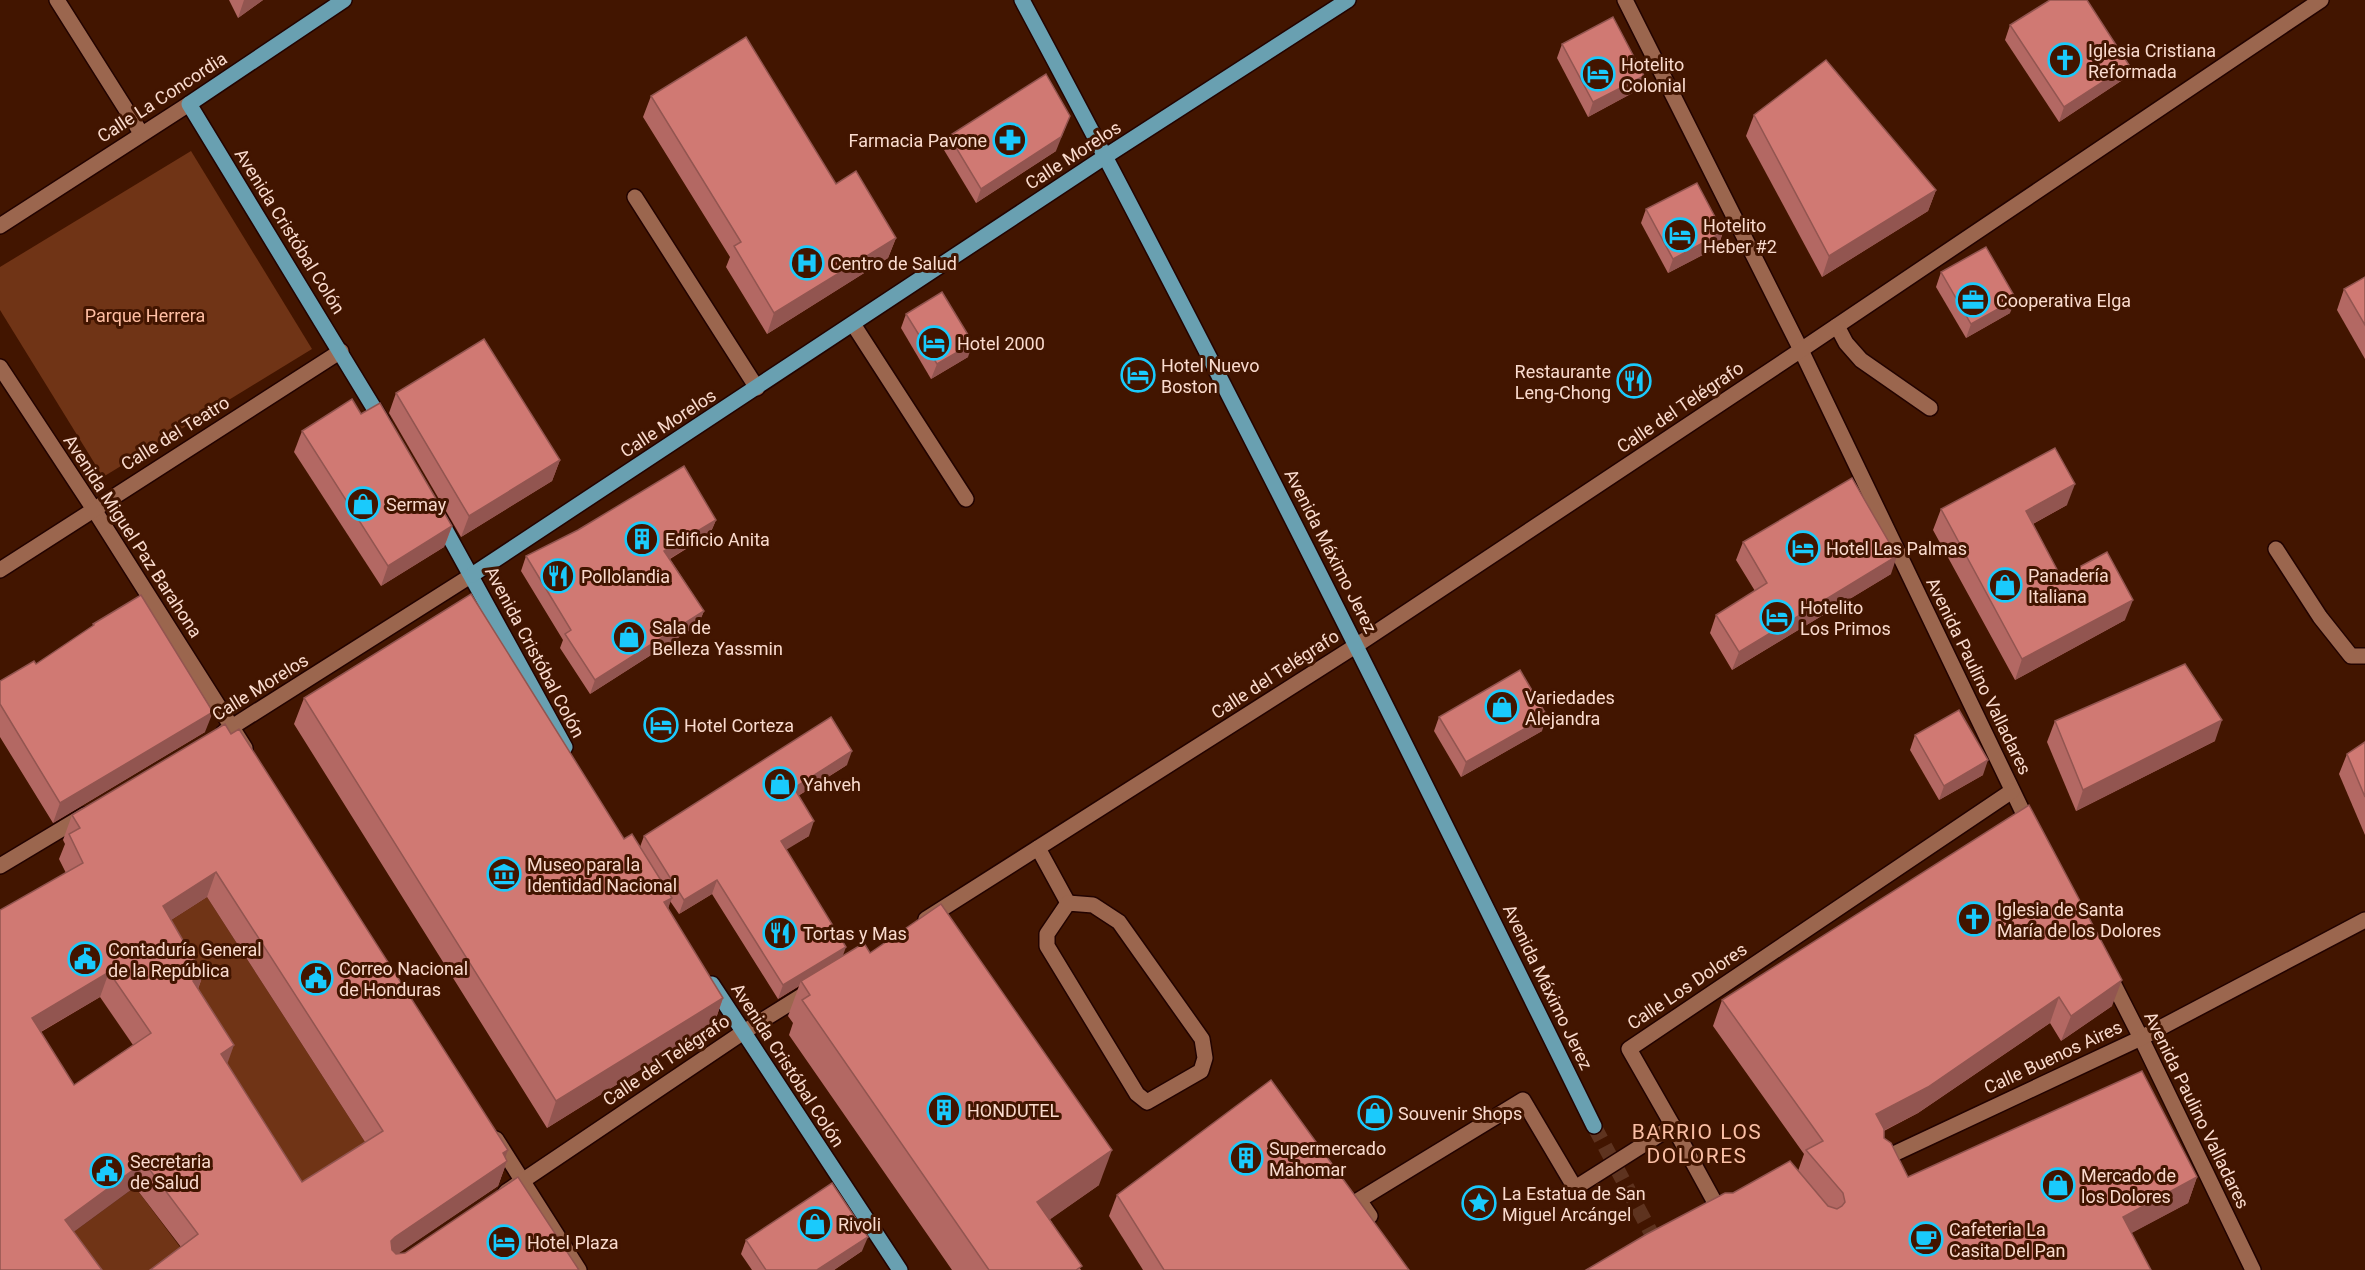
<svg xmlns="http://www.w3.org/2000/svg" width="2365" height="1270" font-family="Roboto,sans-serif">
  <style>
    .green { fill: #703416 }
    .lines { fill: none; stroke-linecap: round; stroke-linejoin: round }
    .major-tunnel { stroke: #5e331f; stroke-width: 15; stroke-dasharray: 15 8; stroke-linecap: butt }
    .minor-casing { stroke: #220300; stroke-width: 18 }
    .major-casing { stroke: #220300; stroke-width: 18 }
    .minor { stroke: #9b664e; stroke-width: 15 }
    .major { stroke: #69a0b1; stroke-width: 15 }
    .wall { fill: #b36863; fill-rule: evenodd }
    .shaded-wall { fill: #925550 }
    .building { fill: #d07973; stroke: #925550; stroke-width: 1.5; fill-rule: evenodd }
    .labels { text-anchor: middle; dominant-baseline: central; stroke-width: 6; stroke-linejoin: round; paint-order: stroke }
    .poi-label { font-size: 18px; fill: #fadbce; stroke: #421500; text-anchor: start }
    .street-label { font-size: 18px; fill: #fadbce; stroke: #421500 }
    .park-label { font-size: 18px; fill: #ffbea2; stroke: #421500 }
    .quarter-label { font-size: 21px; letter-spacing: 1.5px; fill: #fabfa5; stroke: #421500 }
  </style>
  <rect width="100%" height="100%" fill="#421500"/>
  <!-- green -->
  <g class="green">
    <polygon points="191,151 312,349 103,477 0,310 0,267"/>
    <polygon points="207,897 374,1156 293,1207 142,1058 130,1040 194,1000 154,931"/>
    <polygon points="135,1187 189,1259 174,1270 74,1270 56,1245"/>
  </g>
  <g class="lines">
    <!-- major-tunnel -->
    <polyline class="major-tunnel" points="1594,1126 1671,1270"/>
    <!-- minor casing -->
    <g class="minor-casing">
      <g id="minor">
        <polyline points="57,0 141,133"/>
        <polyline points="1625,0 1801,350 2030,827"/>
        <polyline points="635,197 757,388"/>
        <polyline points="0,226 189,104"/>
        <polyline points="853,324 966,499"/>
        <polyline points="1837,326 1846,343 1861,360 1930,408"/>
        <polyline points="0,367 93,508 245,748"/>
        <polyline points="2276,549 2320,617 2351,656 2365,656"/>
        <polyline points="0,570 341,351"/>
        <polyline points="224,732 472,575"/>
        <polyline points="1038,848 1068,903"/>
        <polyline points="0,866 85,815"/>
        <polygon points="1068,903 1093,905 1119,922 1202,1039 1205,1058 1201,1071 1147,1102 1137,1094 1047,946 1047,934"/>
        <polyline points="926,919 1357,645 1801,350 2321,0"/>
        <polyline points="2109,975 2141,1038 2253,1270"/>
        <polyline points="1673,1126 1719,1210 1725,1206"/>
        <polyline points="496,1139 579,1270"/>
        <polyline points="1883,1159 2141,1038 2365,920"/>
        <polyline points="506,1192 742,1033 811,990"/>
        <polyline points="1370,1216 1359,1200 1523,1100 1575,1188 1673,1126 1629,1049 2012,791"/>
      </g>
    </g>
    <!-- major casing -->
    <g class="major-casing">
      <g id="major">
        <polyline points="344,0 189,104 383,423"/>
        <path d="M1022 0C1221 371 1408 748 1594 1126"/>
        <polyline points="439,518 565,747"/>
        <polyline points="472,575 1106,156 1348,0"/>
        <polyline points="712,984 900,1270"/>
      </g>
    </g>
    <!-- minor -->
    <use href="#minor" class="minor"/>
    <!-- major -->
    <use href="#major" class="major"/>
  </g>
  <!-- wall -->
  <g class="wall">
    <polygon points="229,0 263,0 238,18"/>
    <polygon points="2010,25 2129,65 2124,79 2059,122 2005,40"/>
    <polygon points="1562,44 1638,90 1588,117 1557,58"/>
    <polygon points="651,96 836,184 896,238 888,258 767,334 726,267 730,257 643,117"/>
    <polygon points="1754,115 1936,190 1928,211 1822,277 1746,136"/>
    <polygon points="949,136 1056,151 976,203 944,150"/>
    <polygon points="1646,209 1723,232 1718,247 1668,273 1641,223"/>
    <polygon points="1941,272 2010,313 1966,338 1936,287"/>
    <polygon points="2365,277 2365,359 2337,310 2344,289"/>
    <polygon points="906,314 968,357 931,379 901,328"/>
    <polygon points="396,393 560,460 552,481 461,537 389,413"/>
    <polygon points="361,414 452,526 444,547 381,586 294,452 302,431"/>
    <polygon points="2067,505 2033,524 2061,577 2125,620 2015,680 1933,530 1941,509"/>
    <polygon points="716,520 710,534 670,559 704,611 698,625 590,694 560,648 563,640 521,571 526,556"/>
    <polygon points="1743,542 1891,574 1732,670 1710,633 1716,615 1755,591 1736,560"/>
    <polygon points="93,624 205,732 53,823 0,737 0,681 36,664 93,627"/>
    <polygon points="304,698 624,839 640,847 644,836 847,765 798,796 809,836 786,849 843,956 870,953 1099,1185 1050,1219 1081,1270 952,1270 789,1035 793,1023 788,1016 799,986 778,999 712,894 679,914 670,901 668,909 723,998 714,1024 547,1128 294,724"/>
    <polygon points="1439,717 1542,731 1461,777 1434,731"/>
    <polygon points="2055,721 2215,741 2076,811 2047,742"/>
    <path d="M225 724 507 1161 498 1186 397 1254 181 1247 135 1187 0 1270 66 873 59 859 65 844 63 840 72 815ZM207 897 365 1142 302 1182 227 1064 198 989 203 975 171 920ZM100 997 133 1045 74 1085 41 1032Z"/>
    <polygon points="1915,735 1983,775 1939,800 1910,750"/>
    <polygon points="2365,742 2365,835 2339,774 2347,754"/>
    <polygon points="2029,805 2112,1006 2061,1041 2050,1023 1918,1113 1884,1131 1884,1138 1908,1177 2197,1177 2188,1203 2131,1233 2151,1270 1733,1193 1798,1171 1804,1154 1713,1026 1722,1000"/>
    <polygon points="1117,1195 1409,1270 1143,1270 1109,1216"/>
    <polygon points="746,1240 862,1251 834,1270 752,1270 741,1254"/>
  </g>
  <!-- shaded-wall -->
  <g class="shaded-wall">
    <polygon points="244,0 263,0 238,18"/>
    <polygon points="2129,65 2124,79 2059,122 2064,107"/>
    <polygon points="1644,76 1638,90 1588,117 1593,102"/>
    <polygon points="1070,116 1056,151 976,203 981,189"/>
    <polygon points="1936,190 1928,211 1822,277 1829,256"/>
    <polygon points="1723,232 1718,247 1668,273 1673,259"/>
    <polygon points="896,238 888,258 767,334 774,313"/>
    <polygon points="2016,299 2010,313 1966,338 1971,324"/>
    <polygon points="973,343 968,357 931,379 937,364"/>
    <polygon points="560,460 552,481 461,537 469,516"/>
    <polygon points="2075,484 2067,505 2018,532 2026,511"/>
    <polygon points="716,520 710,534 659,565 664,551"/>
    <polygon points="452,526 444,547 381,586 388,566"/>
    <polygon points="1897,556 1891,574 1732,670 1739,652"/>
    <polygon points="2133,600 2125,620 2015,680 2022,659"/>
    <polygon points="704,611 698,625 590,694 595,680"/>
    <polygon points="213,712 205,732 53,823 60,803"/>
    <polygon points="1547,716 1542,731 1461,777 1466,762"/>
    <polygon points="2222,720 2215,741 2076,811 2083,790"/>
    <polygon points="852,751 847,765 788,802 794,788"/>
    <polygon points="1988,760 1983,775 1939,800 1944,786"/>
    <polygon points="814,821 809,836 776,856 781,841"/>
    <polygon points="216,872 207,897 154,931 163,906"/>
    <polygon points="717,880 712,894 679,914 684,900"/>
    <polygon points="672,898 662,924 664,902"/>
    <polygon points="846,947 841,961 801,981 799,986 778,999 783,985"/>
    <polygon points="109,972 100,997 23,1042 32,1018"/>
    <polygon points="203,975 194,999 193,981"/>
    <polygon points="2122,980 2112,1006 2061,1041 2071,1016"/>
    <polygon points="2059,997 2050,1023 1918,1113 1867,1139 1876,1114"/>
    <polygon points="723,998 714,1024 547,1128 556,1101"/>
    <polygon points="234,1045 225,1070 221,1054"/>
    <polygon points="508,1150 503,1164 507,1161 498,1186 386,1262 391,1241 395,1237"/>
    <polygon points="1112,1150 1099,1185 1025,1237 1037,1202"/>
    <polygon points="144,1162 135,1187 56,1245 65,1220"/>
    <polygon points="2197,1177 2188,1203 2113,1243 2123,1217"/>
    <polygon points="868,1237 862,1251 834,1270 817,1270"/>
  </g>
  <!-- building -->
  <g class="building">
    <polygon points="2050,0 2087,0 2129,65 2064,107 2010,25"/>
    <polygon points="1613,17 1644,76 1593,102 1562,44"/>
    <polygon points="746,37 836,184 856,171 896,238 774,313 734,246 741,242 651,96"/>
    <polygon points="1826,60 1936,190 1829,256 1754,115"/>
    <polygon points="1046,74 1070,116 1061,137 981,189 949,136"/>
    <polygon points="1697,183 1723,232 1673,259 1646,209"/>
    <polygon points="1986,247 2016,299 1971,324 1941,272"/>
    <polygon points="2365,277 2365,325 2344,289"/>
    <polygon points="942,292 973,343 937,364 906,314"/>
    <polygon points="484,339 560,460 469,516 396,393"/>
    <polygon points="352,399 361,414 380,403 452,526 388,566 302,431"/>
    <polygon points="2055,448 2075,484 2026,511 2061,577 2107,552 2133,600 2022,659 1941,509"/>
    <polygon points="684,466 716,520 664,551 704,611 595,680 565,634 571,630 526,556 578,530"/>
    <polygon points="1852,478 1897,556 1739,652 1716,615 1767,583 1743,542"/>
    <polygon points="471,594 624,839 632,834 672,898 664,902 723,998 556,1101 304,698"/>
    <polygon points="141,595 213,712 60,803 0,704 0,681 34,661 36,664 94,625 93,624"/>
    <polygon points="2185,664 2222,720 2083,790 2055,721"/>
    <polygon points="1520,670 1547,716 1466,762 1439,717"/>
    <polygon points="1959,710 1988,760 1944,786 1915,735"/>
    <polygon points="831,717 852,751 794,788 814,821 781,841 846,947 783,985 717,880 684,900 644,836"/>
    <path d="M225 724 231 734 239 729 508 1150 503 1153 507 1161 395 1237 391 1241 392 1250 396 1254 405 1253 518 1177 579 1270H150L198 1234 144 1162 65 1220 102 1270H0V910L83 863 69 834 80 828 72 815ZM216 872 383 1131 302 1182 221 1054 234 1045 193 981 203 975 163 906ZM109 972 151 1033 74 1085 32 1018Z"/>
    <polygon points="2365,742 2365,797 2347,754"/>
    <polygon points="2029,805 2122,980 2071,1016 2059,997 1928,1087 1876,1114 1884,1129 1884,1138 1891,1143 1908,1177 2142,1071 2197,1177 2123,1217 2151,1270 1586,1270 1647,1234 1725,1193 1733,1193 1790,1161 1828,1206 1837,1209 1842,1206 1845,1202 1843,1193 1806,1150 1823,1141 1722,1000"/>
    <polygon points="941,904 1112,1150 1037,1202 1082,1266 1076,1270 989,1270 802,1000 810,995 801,981 864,943 870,953"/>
    <polygon points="1271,1080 1409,1270 1164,1270 1117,1195"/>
    <polygon points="832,1183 868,1237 817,1270 766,1270 746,1240"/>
  </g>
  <!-- icons -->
  <defs>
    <g id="church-ring" transform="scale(1.725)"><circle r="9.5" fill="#421500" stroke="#1acafc" stroke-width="1.5"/><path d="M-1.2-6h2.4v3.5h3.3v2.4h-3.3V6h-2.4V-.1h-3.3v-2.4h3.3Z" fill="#1acafc"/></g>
    <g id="hotel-ring" transform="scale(1.725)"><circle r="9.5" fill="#421500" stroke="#1acafc" stroke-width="1.5"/><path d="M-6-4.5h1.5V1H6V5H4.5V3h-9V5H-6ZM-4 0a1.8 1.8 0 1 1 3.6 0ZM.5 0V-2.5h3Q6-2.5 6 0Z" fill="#1acafc"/></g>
    <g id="pharmacy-ring" transform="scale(1.725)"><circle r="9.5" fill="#421500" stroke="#1acafc" stroke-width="1.5"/><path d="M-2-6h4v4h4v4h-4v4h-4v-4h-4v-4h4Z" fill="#1acafc"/></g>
    <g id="hospital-ring" transform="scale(1.725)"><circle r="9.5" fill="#421500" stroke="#1acafc" stroke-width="1.5"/><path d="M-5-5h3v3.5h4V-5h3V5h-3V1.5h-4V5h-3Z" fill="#1acafc"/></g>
    <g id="office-ring" transform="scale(1.725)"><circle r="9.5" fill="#421500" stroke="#1acafc" stroke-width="1.5"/><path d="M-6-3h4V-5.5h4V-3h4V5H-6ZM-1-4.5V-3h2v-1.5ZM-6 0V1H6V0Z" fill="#1acafc"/></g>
    <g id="restaurant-ring" transform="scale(1.725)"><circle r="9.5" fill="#421500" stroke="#1acafc" stroke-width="1.5"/><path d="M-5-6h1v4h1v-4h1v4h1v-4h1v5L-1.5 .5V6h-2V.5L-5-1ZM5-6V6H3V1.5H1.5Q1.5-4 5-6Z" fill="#1acafc"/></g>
    <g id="shop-ring" transform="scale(1.725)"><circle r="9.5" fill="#421500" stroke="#1acafc" stroke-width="1.5"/><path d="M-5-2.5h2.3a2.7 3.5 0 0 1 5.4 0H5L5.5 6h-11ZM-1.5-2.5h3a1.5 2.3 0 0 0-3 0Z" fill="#1acafc"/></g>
    <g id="building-ring" transform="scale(1.725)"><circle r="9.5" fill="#421500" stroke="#1acafc" stroke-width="1.5"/><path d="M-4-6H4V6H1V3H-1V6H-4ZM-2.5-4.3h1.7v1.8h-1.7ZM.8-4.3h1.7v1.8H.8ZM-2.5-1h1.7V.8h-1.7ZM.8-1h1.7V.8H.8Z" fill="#1acafc"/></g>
    <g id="museum-ring" transform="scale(1.725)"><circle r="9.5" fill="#421500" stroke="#1acafc" stroke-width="1.5"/><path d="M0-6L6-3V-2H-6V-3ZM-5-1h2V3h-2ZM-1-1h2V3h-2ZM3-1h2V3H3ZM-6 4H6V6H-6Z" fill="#1acafc"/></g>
    <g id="civic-ring" transform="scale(1.725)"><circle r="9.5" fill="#421500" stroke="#1acafc" stroke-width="1.5"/><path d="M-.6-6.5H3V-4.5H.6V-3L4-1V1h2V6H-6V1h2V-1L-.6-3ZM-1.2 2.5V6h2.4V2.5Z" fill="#1acafc"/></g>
    <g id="sight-ring" transform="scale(1.725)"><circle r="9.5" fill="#421500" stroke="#1acafc" stroke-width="1.5"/><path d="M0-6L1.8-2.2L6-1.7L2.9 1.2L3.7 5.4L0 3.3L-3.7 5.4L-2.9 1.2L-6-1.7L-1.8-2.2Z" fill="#1acafc"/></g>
    <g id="cafe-ring" transform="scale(1.725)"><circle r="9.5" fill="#421500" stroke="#1acafc" stroke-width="1.5"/><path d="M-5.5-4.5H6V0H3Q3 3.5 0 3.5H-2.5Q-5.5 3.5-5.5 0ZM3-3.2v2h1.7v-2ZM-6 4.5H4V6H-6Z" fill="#1acafc"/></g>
  </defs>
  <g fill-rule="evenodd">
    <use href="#church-ring" x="2065" y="60"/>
    <use href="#hotel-ring" x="1598" y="74"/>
    <use href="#pharmacy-ring" x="1010" y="140"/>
    <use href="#hotel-ring" x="1680" y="235"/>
    <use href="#hospital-ring" x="807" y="263"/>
    <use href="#office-ring" x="1973" y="300"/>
    <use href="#hotel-ring" x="934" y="343"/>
    <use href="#hotel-ring" x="1138" y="375"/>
    <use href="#restaurant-ring" x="1634" y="381"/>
    <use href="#shop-ring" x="363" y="504"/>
    <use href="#building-ring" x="642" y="539"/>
    <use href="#hotel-ring" x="1803" y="548"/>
    <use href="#restaurant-ring" x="558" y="576"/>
    <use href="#shop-ring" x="2005" y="585"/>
    <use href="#hotel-ring" x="1777" y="617"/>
    <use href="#shop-ring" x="629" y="637"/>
    <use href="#shop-ring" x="1502" y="707"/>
    <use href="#hotel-ring" x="661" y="725"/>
    <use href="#shop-ring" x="780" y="784"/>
    <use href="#museum-ring" x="504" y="874"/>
    <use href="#church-ring" x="1974" y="919"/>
    <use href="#restaurant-ring" x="780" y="933"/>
    <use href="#civic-ring" x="85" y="959"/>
    <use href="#civic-ring" x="316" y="978"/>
    <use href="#building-ring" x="944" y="1110"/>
    <use href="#shop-ring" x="1375" y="1113"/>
    <use href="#building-ring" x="1246" y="1158"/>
    <use href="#civic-ring" x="107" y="1171"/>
    <use href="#shop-ring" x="2058" y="1185"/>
    <use href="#sight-ring" x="1479" y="1203"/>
    <use href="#shop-ring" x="815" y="1224"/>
    <use href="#cafe-ring" x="1926" y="1239"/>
    <use href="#hotel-ring" x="504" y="1242"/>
  </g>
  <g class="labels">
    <!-- poi labels -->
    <g class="poi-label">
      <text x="2088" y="50">Iglesia Cristiana<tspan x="2088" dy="21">Reformada</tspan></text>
      <text x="1621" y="64">Hotelito<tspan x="1621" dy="21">Colonial</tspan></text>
      <text x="987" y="140" text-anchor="end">Farmacia Pavone</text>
      <text x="1703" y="225">Hotelito<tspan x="1703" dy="21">Heber #2</tspan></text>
      <text x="830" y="263">Centro de Salud</text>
      <text x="1996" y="300">Cooperativa Elga</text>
      <text x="957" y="343">Hotel 2000</text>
      <text x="1161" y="365">Hotel Nuevo<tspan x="1161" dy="21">Boston</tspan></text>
      <text x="1611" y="371" text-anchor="end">Restaurante<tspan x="1611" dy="21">Leng-Chong</tspan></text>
      <text x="386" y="504">Sermay</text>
      <text x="665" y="539">Edificio Anita</text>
      <text x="1826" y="548">Hotel Las Palmas</text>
      <text x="2028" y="575">Panadería<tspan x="2028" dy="21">Italiana</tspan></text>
      <text x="581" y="576">Pollolandia</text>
      <text x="1800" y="607">Hotelito<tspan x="1800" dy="21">Los Primos</tspan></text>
      <text x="652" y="627">Sala de<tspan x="652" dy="21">Belleza Yassmin</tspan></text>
      <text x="1525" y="697">Variedades<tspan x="1525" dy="21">Alejandra</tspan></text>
      <text x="684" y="725">Hotel Corteza</text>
      <text x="803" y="784">Yahveh</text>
      <text x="527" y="864">Museo para la<tspan x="527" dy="21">Identidad Nacional</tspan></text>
      <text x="1997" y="909">Iglesia de Santa<tspan x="1997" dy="21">María de los Dolores</tspan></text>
      <text x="803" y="933">Tortas y Mas</text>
      <text x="108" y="949">Contaduría General<tspan x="108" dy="21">de la República</tspan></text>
      <text x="339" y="968">Correo Nacional<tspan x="339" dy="21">de Honduras</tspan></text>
      <text x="967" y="1110">HONDUTEL</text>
      <text x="1398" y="1113">Souvenir Shops</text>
      <text x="1269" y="1148">Supermercado<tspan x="1269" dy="21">Mahomar</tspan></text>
      <text x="130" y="1161">Secretaria<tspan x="130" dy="21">de Salud</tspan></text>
      <text x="2081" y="1175">Mercado de<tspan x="2081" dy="21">los Dolores</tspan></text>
      <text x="1502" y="1193">La Estatua de San<tspan x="1502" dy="21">Miguel Arcángel</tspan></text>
      <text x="838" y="1224">Rivoli</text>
      <text x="1949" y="1229">Cafeteria La<tspan x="1949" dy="21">Casita Del Pan</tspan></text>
      <text x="527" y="1242">Hotel Plaza</text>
    </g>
    <!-- street labels -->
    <g class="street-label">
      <text transform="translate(162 97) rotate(-33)">Calle La Concordia</text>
      <text transform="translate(1073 155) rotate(-33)">Calle Morelos</text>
      <text transform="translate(290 231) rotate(58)">Avenida Cristóbal Colón</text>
      <text transform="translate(1680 407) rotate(-34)">Calle del Telégrafo</text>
      <text transform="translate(668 423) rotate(-33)">Calle Morelos</text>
      <text transform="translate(175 433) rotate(-32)">Calle del Teatro</text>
      <text transform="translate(133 536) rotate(57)">Avenida Miguel Paz Barahona</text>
      <text transform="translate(1331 551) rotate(63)">Avenida Máximo Jerez</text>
      <text transform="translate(535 652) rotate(62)">Avenida Cristóbal Colón</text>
      <text transform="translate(1275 674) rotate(-33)">Calle del Telégrafo</text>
      <text transform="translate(1979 676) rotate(64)">Avenida Paulino Valladares</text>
      <text transform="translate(260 687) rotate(-32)">Calle Morelos</text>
      <text transform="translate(1687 986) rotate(-34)">Calle Los Dolores</text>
      <text transform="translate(1548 987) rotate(64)">Avenida Máximo Jerez</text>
      <text transform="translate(2053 1057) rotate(-25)">Calle Buenos Aires</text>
      <text transform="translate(666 1060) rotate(-34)">Calle del Telégrafo</text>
      <text transform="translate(788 1065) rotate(57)">Avenida Cristóbal Colón</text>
      <text transform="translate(2197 1110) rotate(64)">Avenida Paulino Valladares</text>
    </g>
    <!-- park labels -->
    <g class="park-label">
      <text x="145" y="315">Parque Herrera</text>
    </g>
    <!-- quarter labels -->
    <g class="quarter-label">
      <text x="1697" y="1132">BARRIO LOS<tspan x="1697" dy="24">DOLORES</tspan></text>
    </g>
  </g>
</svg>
